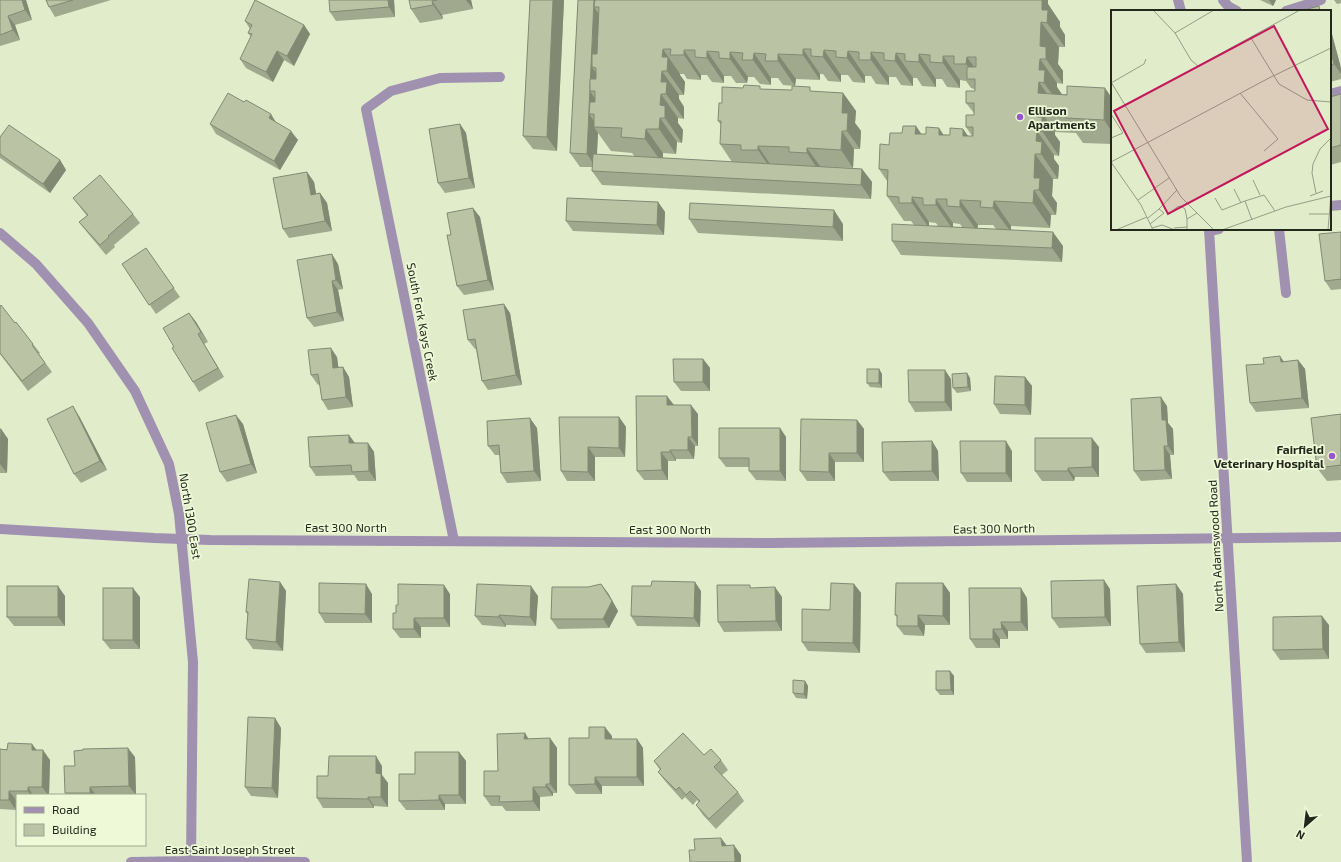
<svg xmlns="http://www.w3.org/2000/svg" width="1341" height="862" font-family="'Exo 2',sans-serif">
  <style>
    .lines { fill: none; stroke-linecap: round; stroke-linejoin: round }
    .lane { stroke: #a191b1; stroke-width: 10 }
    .street { stroke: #a191b1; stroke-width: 10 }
    .wall { fill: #a0a98d; fill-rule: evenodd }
    .shaded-wall { fill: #828973 }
    .building { fill: #bac4a4; stroke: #828973 }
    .poi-dot { fill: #9757cc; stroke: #eef9d8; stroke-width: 1.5 }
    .labels { text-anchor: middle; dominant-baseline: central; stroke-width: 3.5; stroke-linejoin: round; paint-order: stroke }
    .poi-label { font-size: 12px; font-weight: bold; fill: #24281c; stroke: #eef9d8; text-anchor: start }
    .street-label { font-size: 12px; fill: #24281c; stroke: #eef9d8 }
    .inset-road { fill: none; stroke: #959e85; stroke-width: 1 }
    .view { fill: #c2185b; fill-opacity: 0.15; stroke: #c2185b; stroke-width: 2 }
    .inset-edge { fill: none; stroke: #24281c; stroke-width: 2 }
  </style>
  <rect width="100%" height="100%" fill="#e1eccb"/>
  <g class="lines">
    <!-- lane -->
    <g class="lane">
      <polyline points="1223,0 1228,6 1237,11"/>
      <polyline points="1286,11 1321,0"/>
      <polyline points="1330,94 1341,91"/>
      <polyline points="1330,206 1341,205"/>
      <polyline points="1279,229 1286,293"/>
      <polyline points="1209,231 1219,229"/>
    </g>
    <!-- street -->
    <g class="street">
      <polyline points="1178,0 1181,11"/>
      <polyline points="1209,229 1247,862"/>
      <polyline points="0,233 36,264 88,323 135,391 169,464 179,514 193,662 191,861"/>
      <polyline points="0,529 154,538 210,540 772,543 1341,537"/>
      <polyline points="454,541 366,109 391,91 440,78 500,77"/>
      <polyline points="131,862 191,861 305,862"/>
    </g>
  </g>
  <!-- wall -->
  <g class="wall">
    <polygon points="0,0 26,0 32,20 15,25 20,40 0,46"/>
    <polygon points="46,0 111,0 55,17 49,7"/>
    <polygon points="329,0 394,0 395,17 336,21 330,12"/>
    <polygon points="409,0 471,0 473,9 442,15 443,19 420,23 411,9"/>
    <polygon points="530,0 564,0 557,151 533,149 523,136"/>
    <path d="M578 0H1048V4L1060 22V27L1065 35V47H1059L1058 64 1063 71V84L1057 83V87L1062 94 1112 98V144L1083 143 1076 133 1055 132V135L1060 142 1059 156 1054 155V159L1059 166 1058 179H1053L1052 196 1057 203 1056 215H1051L1050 228 1011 226V230L1063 246 1062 262 901 255 892 241 914 225 911 221H904L887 196V181L879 169 889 145 921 134 950 135 963 129 968 136H972L966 127 974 115V113L966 103 975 91V90L974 89 971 88 966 81 960 80V88L947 87 942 79H936V87L922 86 917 78H913V86L901 85 896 77H889V85L876 84 871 76H865V83L853 82 848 75H841V82L828 81 823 74H820V80L796 79 795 86 783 85 778 78H771V85L760 84 754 77H748L747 83H736L731 76H724V83L712 82 707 75H701V80L687 79 684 74H680V75L685 82 684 95H679V99L684 107V119L678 118V123L683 130 682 143 677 142 676 154 663 153V158L732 162 720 144 721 125 718 121 722 103 762 89 843 93 856 111 855 123 861 131 860 149H854L853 168 820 166 862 169 872 182 871 199 602 185 592 171V167H580L570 153ZM598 133 611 151 632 153 635 157 597 155ZM929 222 936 223 938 226H929ZM953 223 960 224 962 227H953ZM978 225H993L996 229 977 228Z"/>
    <polygon points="1260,0 1276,0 1273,6"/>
    <polygon points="1334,0 1341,0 1341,3 1337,4"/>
    <polygon points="245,21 304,25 310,34 294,66 284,60 273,82 246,68 240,59 251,37 248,33 250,29"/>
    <polygon points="1330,27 1341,68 1341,79 1330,82"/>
    <polygon points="1341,94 1341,162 1330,165 1330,97"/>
    <polygon points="276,122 298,140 280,170 216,134 210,124"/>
    <polygon points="460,124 466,133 475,188 445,193 438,183"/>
    <polygon points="0,137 60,160 66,170 50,193 0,158"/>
    <polygon points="307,172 314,182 316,194 320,193 327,203 332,231 289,238 283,229"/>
    <polygon points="73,198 133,214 140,223 114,245 115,247 106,255 86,231 79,222 87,216"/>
    <polygon points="658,202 665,212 664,235 573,231 566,221"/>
    <polygon points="480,217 494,290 464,295 457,286 451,235"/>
    <polygon points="689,219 843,224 843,241 698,233"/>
    <polygon points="1341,232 1341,289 1331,290 1325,281"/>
    <polygon points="146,248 180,297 156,314 122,264"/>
    <polygon points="338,264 343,289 338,290 344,321 314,327 307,318"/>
    <polygon points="0,306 33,344 40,353 39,354 52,372 28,391 0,354"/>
    <polygon points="189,313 196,322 208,342 204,344 224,377 199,392 193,382 174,347"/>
    <polygon points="510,313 522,385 488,390 482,381 476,349 475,349 468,340"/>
    <polygon points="337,357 338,368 343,367 349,377 353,407 328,410 322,400 320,384 318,385 311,375"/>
    <polygon points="703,359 710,368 710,391 681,391 674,382"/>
    <polygon points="1298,360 1305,369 1309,408 1256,412 1250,403 1264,364"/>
    <polygon points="879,369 882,374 882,388 870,387 867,383"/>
    <polygon points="967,373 970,378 971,391 957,393 953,388"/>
    <polygon points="1025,377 1032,386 1031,415 1000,414 994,404"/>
    <polygon points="951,379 952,411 915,412 909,402"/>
    <polygon points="1167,406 1168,423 1173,429 1174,455 1170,455 1172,479 1141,481 1134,471"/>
    <polygon points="698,414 698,446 695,446 694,459 676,459 676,461 668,461 668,480 644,480 637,471"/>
    <polygon points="1341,414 1341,480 1327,481 1317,468"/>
    <polygon points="79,416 107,470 81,483 74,474"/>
    <polygon points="619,417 626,427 625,457 595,457 595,481 567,481 561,471"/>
    <polygon points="857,420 864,429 864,462 835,462 835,481 807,481 800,471"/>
    <polygon points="243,424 257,473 227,482 220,472"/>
    <polygon points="537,428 541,481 507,483 501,473 500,455 495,455 488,446"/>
    <polygon points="780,428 786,437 786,481 756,480 749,471 749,467 726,467 719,458"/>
    <polygon points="0,429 1,429 8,439 7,473 0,473"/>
    <polygon points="349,435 355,443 368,443 374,452 376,481 358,481 354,475 316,476 310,467"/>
    <polygon points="932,441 938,451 939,481 890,481 883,472"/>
    <polygon points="1099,447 1099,477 1075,477 1074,481 1042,481 1035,471"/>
    <polygon points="1012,451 1012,482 967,482 961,473"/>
    <polygon points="280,582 286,591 283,651 253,649 246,639 248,615 246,612"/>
    <polygon points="943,583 950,593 950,625 925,625 924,636 904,635 897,626 897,617 895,615"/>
    <polygon points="854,584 861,593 860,653 808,651 802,642 830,610"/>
    <polygon points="1176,584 1183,594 1185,652 1146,653 1140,644"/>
    <polygon points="752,588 782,597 782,631 724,632 718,622"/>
    <polygon points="1110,589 1111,626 1059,628 1052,618"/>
    <polygon points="701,591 700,627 637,626 631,616"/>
    <polygon points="608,593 618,611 609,628 558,629 551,619"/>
    <polygon points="372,594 372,623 325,623 319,613"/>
    <polygon points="450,594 450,627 421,627 421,638 400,638 393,629 396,613"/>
    <polygon points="65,596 65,626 14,626 7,617"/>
    <polygon points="538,596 536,626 506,625 506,627 482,625 475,616"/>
    <polygon points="140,597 140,649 110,649 103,640"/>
    <polygon points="1027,598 1028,631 1008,631 1008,639 1000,639 1000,648 976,648 970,639"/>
    <polygon points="1329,625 1329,659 1280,660 1273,650"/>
    <polygon points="950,671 954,676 954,695 940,695 936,690"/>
    <polygon points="805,681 808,686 807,699 796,698 793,693"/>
    <polygon points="275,718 281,728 278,798 251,796 245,787"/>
    <polygon points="525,733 528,739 550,738 557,748 557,793 553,793 553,796 540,797 540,811 506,811 502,806 491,806 484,796 498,771"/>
    <polygon points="612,736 612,739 637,739 643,748 644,786 602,786 602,794 576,794 569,785 589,738"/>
    <polygon points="0,749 36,750 50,760 49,795 17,795 17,800 16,800 16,810 0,809"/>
    <polygon points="459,752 466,761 466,804 445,804 445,810 406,810 399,801 415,774"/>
    <polygon points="704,755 721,760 728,770 722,775 738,792 744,801 716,829 703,815 696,805 699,803 697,800 693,805 685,797 682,800 665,781 658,772 660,770 654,761"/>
    <polygon points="135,757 136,795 66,795 65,793 75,766"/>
    <polygon points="382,766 382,775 388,783 388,807 374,806 374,808 323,808 317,798 328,776"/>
  </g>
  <!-- shaded-wall -->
  <g class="shaded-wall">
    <polygon points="22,0 26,0 32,20 25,10"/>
    <polygon points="388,0 394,0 395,17 389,7"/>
    <polygon points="466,0 471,0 473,9"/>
    <polygon points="553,0 564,0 557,151 547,137"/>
    <polygon points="594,0 604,0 599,7 594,7 603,20 596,68 592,67 601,80 595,91 590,91"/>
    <polygon points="1042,0 1048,0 1048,4 1060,22 1060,27 1065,35 1065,47 1047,23 1042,10"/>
    <polygon points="1269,0 1276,0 1273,6"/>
    <polygon points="432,1 442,15 443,19 433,5"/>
    <polygon points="8,16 15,25 20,40 13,30"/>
    <polygon points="1041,22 1059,47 1058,64 1063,71 1063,84 1046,59 1040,46"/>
    <polygon points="304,25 310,34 294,66 287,56"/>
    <polygon points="1330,27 1341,68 1341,74 1334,64 1330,49"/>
    <polygon points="663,49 680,74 680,75 685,82 684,95 667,71 662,57"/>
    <polygon points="803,49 820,74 820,80 803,55"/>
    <polygon points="684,50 701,75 701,80 684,55"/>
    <polygon points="824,50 841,75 841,82 823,57"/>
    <polygon points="277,51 284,60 273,82 266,72"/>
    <polygon points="707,51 724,76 724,83 707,58"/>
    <polygon points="848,51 865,76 865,83 847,58"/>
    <polygon points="730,52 748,77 747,83 730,59"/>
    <polygon points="871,52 889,77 889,85 871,60"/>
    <polygon points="754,53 771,78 771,85 753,60"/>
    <polygon points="896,53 913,78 913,86 895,61"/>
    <polygon points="778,54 796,79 795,86 778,61"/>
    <polygon points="919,54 936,79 936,87 919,62"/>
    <polygon points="943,56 960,80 960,88 943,63"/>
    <polygon points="967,57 984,81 984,89 966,64"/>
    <polygon points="1040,59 1057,83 1057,87 1062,95 1062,108 1044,83 1039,70"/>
    <polygon points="662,71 679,95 679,99 684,107 684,119 666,94 661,82"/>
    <polygon points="1039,82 1056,107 1038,93"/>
    <polygon points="1105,88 1112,98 1112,132 1104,120"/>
    <polygon points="590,91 599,105 589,114 598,127 594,127 598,133 596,168 587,154"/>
    <polygon points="843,93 856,111 855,123 861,131 860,149 847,131 842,113"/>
    <polygon points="661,94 678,118 678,123 683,130 682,143 665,118 660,105"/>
    <polygon points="1038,107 1055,132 1055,135 1060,142 1059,156 1042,131 1037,117"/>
    <polygon points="271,114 277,124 269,118"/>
    <polygon points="660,118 677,142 676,154 659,129"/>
    <polygon points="460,124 466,133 475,188 469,178"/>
    <polygon points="916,126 933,151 915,134"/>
    <polygon points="939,128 956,153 939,135"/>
    <polygon points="646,129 663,153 663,164 645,139"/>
    <polygon points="963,129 980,153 963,136"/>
    <polygon points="291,131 298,140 280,170 274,161"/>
    <polygon points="842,131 854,149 853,168 841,150"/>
    <polygon points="1037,131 1054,155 1054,159 1059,166 1058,179 1041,154 1036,141"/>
    <polygon points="758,146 770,164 770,168 758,150"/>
    <polygon points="807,148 820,166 819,171 807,153"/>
    <polygon points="1035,154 1053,179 1052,196 1057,203 1056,215 1039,190 1034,178"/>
    <polygon points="60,160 66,170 50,193 43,184"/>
    <polygon points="862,169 872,182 871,199 861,185"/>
    <polygon points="307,172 314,182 318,204 311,195"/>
    <polygon points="1034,190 1051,215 1050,228 1033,203"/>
    <polygon points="320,193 327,203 332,231 325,221"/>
    <polygon points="912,197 929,222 929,228 912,203"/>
    <polygon points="936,199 953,223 953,230 936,205"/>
    <polygon points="960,200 978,225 977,231 960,207"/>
    <polygon points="994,201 1011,226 1011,232 993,208"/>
    <polygon points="658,202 665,212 664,235 657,225"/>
    <polygon points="473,208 480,217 494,290 488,280"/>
    <polygon points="834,210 843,224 843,241 833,227"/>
    <polygon points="1053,232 1063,246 1062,262 1052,248"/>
    <polygon points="332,254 338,264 343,289 336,280"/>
    <polygon points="332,281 338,290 344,321 337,312"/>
    <polygon points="504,304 510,313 522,385 516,375"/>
    <polygon points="189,313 196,322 208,342 201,332"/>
    <polygon points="198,334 204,344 224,377 218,368"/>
    <polygon points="331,348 337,357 340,378 333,368"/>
    <polygon points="1280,356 1287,366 1281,362"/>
    <polygon points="703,359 710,368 710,391 703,382"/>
    <polygon points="1298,360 1305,369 1309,408 1302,398"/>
    <polygon points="343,367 349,377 353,407 346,397"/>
    <polygon points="879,369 882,374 882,388 879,383"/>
    <polygon points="945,370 951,379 952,411 945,402"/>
    <polygon points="967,373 970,378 971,391 968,387"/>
    <polygon points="1025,377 1032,386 1031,415 1025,405"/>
    <polygon points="667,396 674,405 667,405"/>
    <polygon points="1161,397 1167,406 1168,423 1173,429 1174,455 1168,446 1162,420"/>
    <polygon points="691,405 698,414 698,446 692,437"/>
    <polygon points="73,406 79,416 107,470 100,461"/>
    <polygon points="236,415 243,424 257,473 251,464"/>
    <polygon points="619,417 626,427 625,457 619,448"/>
    <polygon points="530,418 537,428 541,481 534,471"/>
    <polygon points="857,420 864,429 864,462 857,453"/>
    <polygon points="780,428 786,437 786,481 780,471"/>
    <polygon points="1,429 8,439 7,473 0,464"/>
    <polygon points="349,435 356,445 349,443"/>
    <polygon points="688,437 695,446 694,459 688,450"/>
    <polygon points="1092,438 1099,447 1099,477 1092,467"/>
    <polygon points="932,441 938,451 939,481 932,471"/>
    <polygon points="1006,441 1012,451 1012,482 1006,473"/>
    <polygon points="368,443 374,452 376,481 369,471"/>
    <polygon points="1164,446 1170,455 1172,479 1165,470"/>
    <polygon points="588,447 595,457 595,481 588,472"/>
    <polygon points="670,450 676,459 676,461 670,452"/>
    <polygon points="661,452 668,461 668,480 662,470"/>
    <polygon points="829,453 835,462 835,481 829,472"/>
    <polygon points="1068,468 1075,477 1074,481 1068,471"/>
    <polygon points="1104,580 1110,589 1111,626 1105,617"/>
    <polygon points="280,582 286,591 283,651 276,642"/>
    <polygon points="695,582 701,591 700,627 694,618"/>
    <polygon points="943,583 950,593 950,625 943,616"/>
    <polygon points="366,584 372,594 372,623 365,614"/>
    <polygon points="601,584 608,593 618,611 609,628 603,619"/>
    <polygon points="854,584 861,593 860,653 853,643"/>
    <polygon points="1176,584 1183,594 1185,652 1179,642"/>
    <polygon points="444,585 450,594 450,627 444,618"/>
    <polygon points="58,586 65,596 65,626 58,617"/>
    <polygon points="531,586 538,596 536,626 530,617"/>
    <polygon points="775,587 782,597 782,631 776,621"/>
    <polygon points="133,588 140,597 140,649 133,640"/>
    <polygon points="1021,588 1027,598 1028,631 1021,622"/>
    <polygon points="499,615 506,625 506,627 499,617"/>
    <polygon points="918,615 925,625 924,636 918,626"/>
    <polygon points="1322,616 1329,625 1329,659 1323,649"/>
    <polygon points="414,618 421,627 421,638 414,629"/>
    <polygon points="1001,622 1008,631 1008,639 1002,629"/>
    <polygon points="993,629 1000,639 1000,648 993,639"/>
    <polygon points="950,671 954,676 954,695 951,690"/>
    <polygon points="805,681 808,686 807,699 804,694"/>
    <polygon points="275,718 281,728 278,798 272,788"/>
    <polygon points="605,727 612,736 612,748 605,739"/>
    <polygon points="525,733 531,743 524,739"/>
    <polygon points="550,738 557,748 557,793 550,784"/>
    <polygon points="637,739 643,748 644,786 637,777"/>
    <polygon points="32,744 39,753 32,750"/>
    <polygon points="128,748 135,757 136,795 129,786"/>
    <polygon points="43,750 50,760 49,795 48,795 42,787"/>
    <polygon points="459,752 466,761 466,804 459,795"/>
    <polygon points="376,756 382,766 382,775 388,783 388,807 381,797 376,773"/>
    <polygon points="595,777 602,786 602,794 595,784"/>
    <polygon points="546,784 553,793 553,796 546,787"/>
    <polygon points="28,787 33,795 30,795 28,791"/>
    <polygon points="90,787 96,795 92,795 90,793"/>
    <polygon points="533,787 540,797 540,811 533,801"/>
    <polygon points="9,791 16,800 16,810 9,800"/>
    <polygon points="439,795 445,804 445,810 439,800"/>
    <polygon points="368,797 374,806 374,808 368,799"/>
    <polygon points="721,838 728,847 722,846"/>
    <polygon points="734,845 741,855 741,862 735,862"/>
  </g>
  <!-- building -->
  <g class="building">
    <polygon points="0,0 22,0 25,10 8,16 13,30 0,35"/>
    <polygon points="46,0 73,0 49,7"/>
    <polygon points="255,0 304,25 287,56 277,51 266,72 240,59 252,34 248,33 252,25 245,21"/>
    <polygon points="329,0 388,0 389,7 330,12"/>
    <polygon points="409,0 437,0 432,1 433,5 411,9"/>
    <polygon points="530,0 553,0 547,137 523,136"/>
    <polygon points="578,0 594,0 587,154 570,153"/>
    <polygon points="595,0 1042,0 1042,10 1048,10 1047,23 1041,22 1040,46 1046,47 1046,59 1040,59 1039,70 1045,70 1044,83 1039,82 1038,93 1067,95 1067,86 1105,88 1104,120 1066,118 1066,109 1038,107 1037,117 1042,117 1042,131 1037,131 1036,141 1042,142 1041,154 1035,154 1034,178 1040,178 1039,190 1034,190 1033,203 994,201 993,208 980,207 981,201 960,200 960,207 947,206 947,199 936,199 936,205 923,205 923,198 912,197 912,203 899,203 899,197 887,196 888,170 879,169 880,144 889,145 890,133 902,133 903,126 916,126 915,134 926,134 926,127 939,128 939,135 950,135 950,128 963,129 963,136 973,136 973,127 966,127 966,115 974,115 974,103 966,103 966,91 975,91 975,79 967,79 967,67 976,67 976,57 967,57 966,64 954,64 954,56 943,56 943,63 930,62 930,55 919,54 919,62 905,61 905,54 896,53 895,61 884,60 884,53 871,52 871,60 859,60 859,52 848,51 847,58 836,57 836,51 824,50 823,57 811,56 811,49 803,49 803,55 778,54 778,61 765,61 766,54 754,53 753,60 742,60 743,53 730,52 730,59 719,58 719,52 707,51 707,58 695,57 695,50 684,50 684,55 670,55 671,49 663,49 662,57 668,57 667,71 662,71 661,82 667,82 666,94 661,94 660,105 665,106 665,118 660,118 659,129 646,129 645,139 621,137 622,128 594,127 594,114 589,114 590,102 595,102 595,91 590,91 590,79 596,79 596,68 592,67 592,54 597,54 599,7 594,7"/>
    <polygon points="1319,6 1320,11 1300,11"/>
    <polygon points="1330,49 1334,64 1330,65"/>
    <polygon points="744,85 760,86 760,89 792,90 792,86 810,87 810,91 843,93 842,113 848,113 847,131 842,131 841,150 807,148 807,153 789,152 789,147 758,146 758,150 741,150 741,145 720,144 721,121 718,121 719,103 722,103 722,87 743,88"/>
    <polygon points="228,93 244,102 246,100 271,114 269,118 291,131 274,161 210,124"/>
    <polygon points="1341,94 1341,145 1330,148 1330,97"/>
    <polygon points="460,124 469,178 438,183 429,129"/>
    <polygon points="9,125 60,160 43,184 0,154 0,137"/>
    <polygon points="593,154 862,169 861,185 592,171"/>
    <polygon points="307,172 311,195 320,193 325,221 283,229 273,178"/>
    <polygon points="100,175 133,214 108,236 109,237 100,245 79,222 88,215 73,198"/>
    <polygon points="567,198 658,202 657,225 566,221"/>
    <polygon points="690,203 834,210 833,227 689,219"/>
    <polygon points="473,208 488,280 457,286 447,235 451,235 447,213"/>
    <polygon points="892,224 1053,232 1052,248 892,241"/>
    <polygon points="1341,232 1341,279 1325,281 1319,234"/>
    <polygon points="146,248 174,288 149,305 122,264"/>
    <polygon points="332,254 336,280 332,281 337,312 307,318 297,260"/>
    <polygon points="504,304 516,375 482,381 475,339 468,340 463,310"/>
    <polygon points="1,305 15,323 16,322 33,344 32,345 45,363 22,381 0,353 0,306"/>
    <polygon points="189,313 201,332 198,334 218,368 193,382 172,348 174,347 163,328"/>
    <polygon points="331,348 333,368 343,367 346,397 322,400 318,374 311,375 308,350"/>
    <polygon points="1280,356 1281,362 1298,360 1302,398 1250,403 1246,365 1264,364 1263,358"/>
    <polygon points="673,359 703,359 703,382 674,382"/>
    <rect x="867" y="369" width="12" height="14"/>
    <polygon points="908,370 945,370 945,402 909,402"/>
    <polygon points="967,373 968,387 953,388 952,374"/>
    <polygon points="995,376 1025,377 1025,405 994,404"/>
    <polygon points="636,396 667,396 667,405 691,405 692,437 688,437 688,450 670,450 670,452 661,452 662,470 637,471"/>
    <polygon points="1161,397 1162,420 1166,420 1168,446 1164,446 1165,470 1134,471 1131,399"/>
    <polygon points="73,406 100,461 74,474 47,419"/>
    <polygon points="1341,414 1341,465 1317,468 1311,418"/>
    <polygon points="236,415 251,464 220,472 206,423"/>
    <polygon points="559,417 619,417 619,448 588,447 588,472 561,471"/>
    <polygon points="530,418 534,471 501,473 499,445 488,446 487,421"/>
    <polygon points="801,419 857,420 857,453 829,453 829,472 800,471"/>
    <polygon points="719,428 780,428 780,471 749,471 749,458 719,458"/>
    <polygon points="0,429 1,429 0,464"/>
    <polygon points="349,435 349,443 368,443 369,471 352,472 351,465 310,467 308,437"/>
    <polygon points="1035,438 1092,438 1092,467 1068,468 1068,471 1035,471"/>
    <polygon points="932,441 932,471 883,472 882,442"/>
    <polygon points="960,441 1006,441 1006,473 961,473"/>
    <polygon points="249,579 280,582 276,642 246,639 248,612 246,612"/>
    <polygon points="1104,580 1105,617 1052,618 1051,581"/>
    <polygon points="652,581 695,582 694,618 631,616 632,586 651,586"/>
    <polygon points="319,583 366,584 365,614 319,613"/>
    <polygon points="831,583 854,584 853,643 802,642 802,609 830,610"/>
    <polygon points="896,583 943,583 943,616 918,615 918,626 897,626 897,615 895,615"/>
    <polygon points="398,584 444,585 444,618 414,618 414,629 393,629 393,613 396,613 396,605 398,605"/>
    <polygon points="477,584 531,586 530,617 499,615 499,617 475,616"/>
    <polygon points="601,584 612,601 603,619 551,619 552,587 588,587"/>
    <polygon points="1176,584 1179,642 1140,644 1137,586"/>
    <polygon points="717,585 750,585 750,588 775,587 776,621 718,622"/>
    <rect x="7" y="586" width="51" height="31"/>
    <rect x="103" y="588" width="30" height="52"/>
    <polygon points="969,588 1021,588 1021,622 1001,622 1002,629 993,629 993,639 970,639"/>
    <polygon points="1322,616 1323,649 1273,650 1273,617"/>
    <polygon points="936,671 950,671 951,690 936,690"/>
    <polygon points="793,680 805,681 804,694 793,693"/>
    <polygon points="248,717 275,718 272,788 245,787"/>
    <polygon points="589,727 605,727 605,739 637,739 637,777 595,777 595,784 569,785 569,738 589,738"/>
    <polygon points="525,733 524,739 550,738 550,784 546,784 546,787 533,787 533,801 499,802 500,796 484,796 484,771 498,771 497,734"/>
    <polygon points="683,733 704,755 711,749 721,760 714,767 738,792 709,819 696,805 700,801 690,791 686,795 679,787 676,790 658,772 661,769 654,761"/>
    <polygon points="8,743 32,744 32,750 43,750 42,787 28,787 28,791 9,791 9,800 0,800 0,749 7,750"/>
    <polygon points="128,748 129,786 90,787 90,793 65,793 64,766 75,766 74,751 83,750 83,749"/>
    <polygon points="415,752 459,752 459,795 439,795 439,800 399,801 399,774 415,774"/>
    <polygon points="329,756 376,756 376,773 381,774 381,797 368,797 368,799 317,798 317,776 328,776"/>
    <polygon points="721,838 722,846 734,845 735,862 690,862 689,850 695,850 694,839"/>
  </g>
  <!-- markers -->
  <g class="poi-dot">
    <circle cx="1020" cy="117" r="4"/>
    <circle cx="1332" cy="456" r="4"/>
  </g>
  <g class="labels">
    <!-- poi labels -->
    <g class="poi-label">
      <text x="1028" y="110">Ellison<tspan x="1028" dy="14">Apartments</tspan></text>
      <text x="1324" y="449" text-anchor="end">Fairfield<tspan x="1324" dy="14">Veterinary Hospital</tspan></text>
    </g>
    <!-- street labels -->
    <g class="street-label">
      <text transform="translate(423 322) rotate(79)">South Fork Kays Creek</text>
      <text transform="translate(191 516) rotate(81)">North 1300 East</text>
      <text x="346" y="527">East 300 North</text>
      <text transform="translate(994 528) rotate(-1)">East 300 North</text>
      <text x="670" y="529">East 300 North</text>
      <text transform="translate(1215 546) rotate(-93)">North Adamswood Road</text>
      <text x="230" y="849">East Saint Joseph Street</text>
    </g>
  </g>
  <!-- overview -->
  <g transform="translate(1111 10)">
    <rect width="220" height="220" fill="#e1eccb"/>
    <path class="inset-road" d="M42 0 64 23 80 50 87 56 189 0M64 23 103 0M140 28 168 74 196 90 220 92M0 72 70 187 103 220M0 73 33 54 35 49M129 83 167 129 153 141M0 104 12 123 0 128M0 152 158 68 220 38M0 152 30 195 42 220M142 170 149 185M123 179 130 193M205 183 201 163 202 154 209 139 220 128M199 186 212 181M104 188 111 200 134 191 141 210M27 190 58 168M134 191 153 185 164 201M48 199 66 180M58 204 66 197 70 196 74 199 76 209M198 204H218M37 208 48 199 53 203 39 214M41 218 51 215 64 220M63 218 76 217M5 220 36 207M76 220V209L86 203M111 220 175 197 220 186M217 220 220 184"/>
    <path class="view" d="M163 16 217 119 57 204 3 101Z"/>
    <rect width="220" height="220" class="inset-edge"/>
  </g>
  <!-- legend -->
  <rect x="16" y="794" width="130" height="52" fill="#eef9d8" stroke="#9da58d"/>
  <rect x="24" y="807" width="20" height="6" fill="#a191b1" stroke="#9da58d"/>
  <text x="52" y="814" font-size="12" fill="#24281c">Road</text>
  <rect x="24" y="824" width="20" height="12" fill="#bac4a4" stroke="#9da58d"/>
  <text x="52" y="834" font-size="12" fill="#24281c">Building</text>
  <!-- north arrow -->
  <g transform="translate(1305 826) rotate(208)" stroke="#eef9d8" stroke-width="3" paint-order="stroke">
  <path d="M0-3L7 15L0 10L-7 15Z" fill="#24281c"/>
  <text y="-6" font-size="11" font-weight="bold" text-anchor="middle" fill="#24281c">N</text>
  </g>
</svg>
